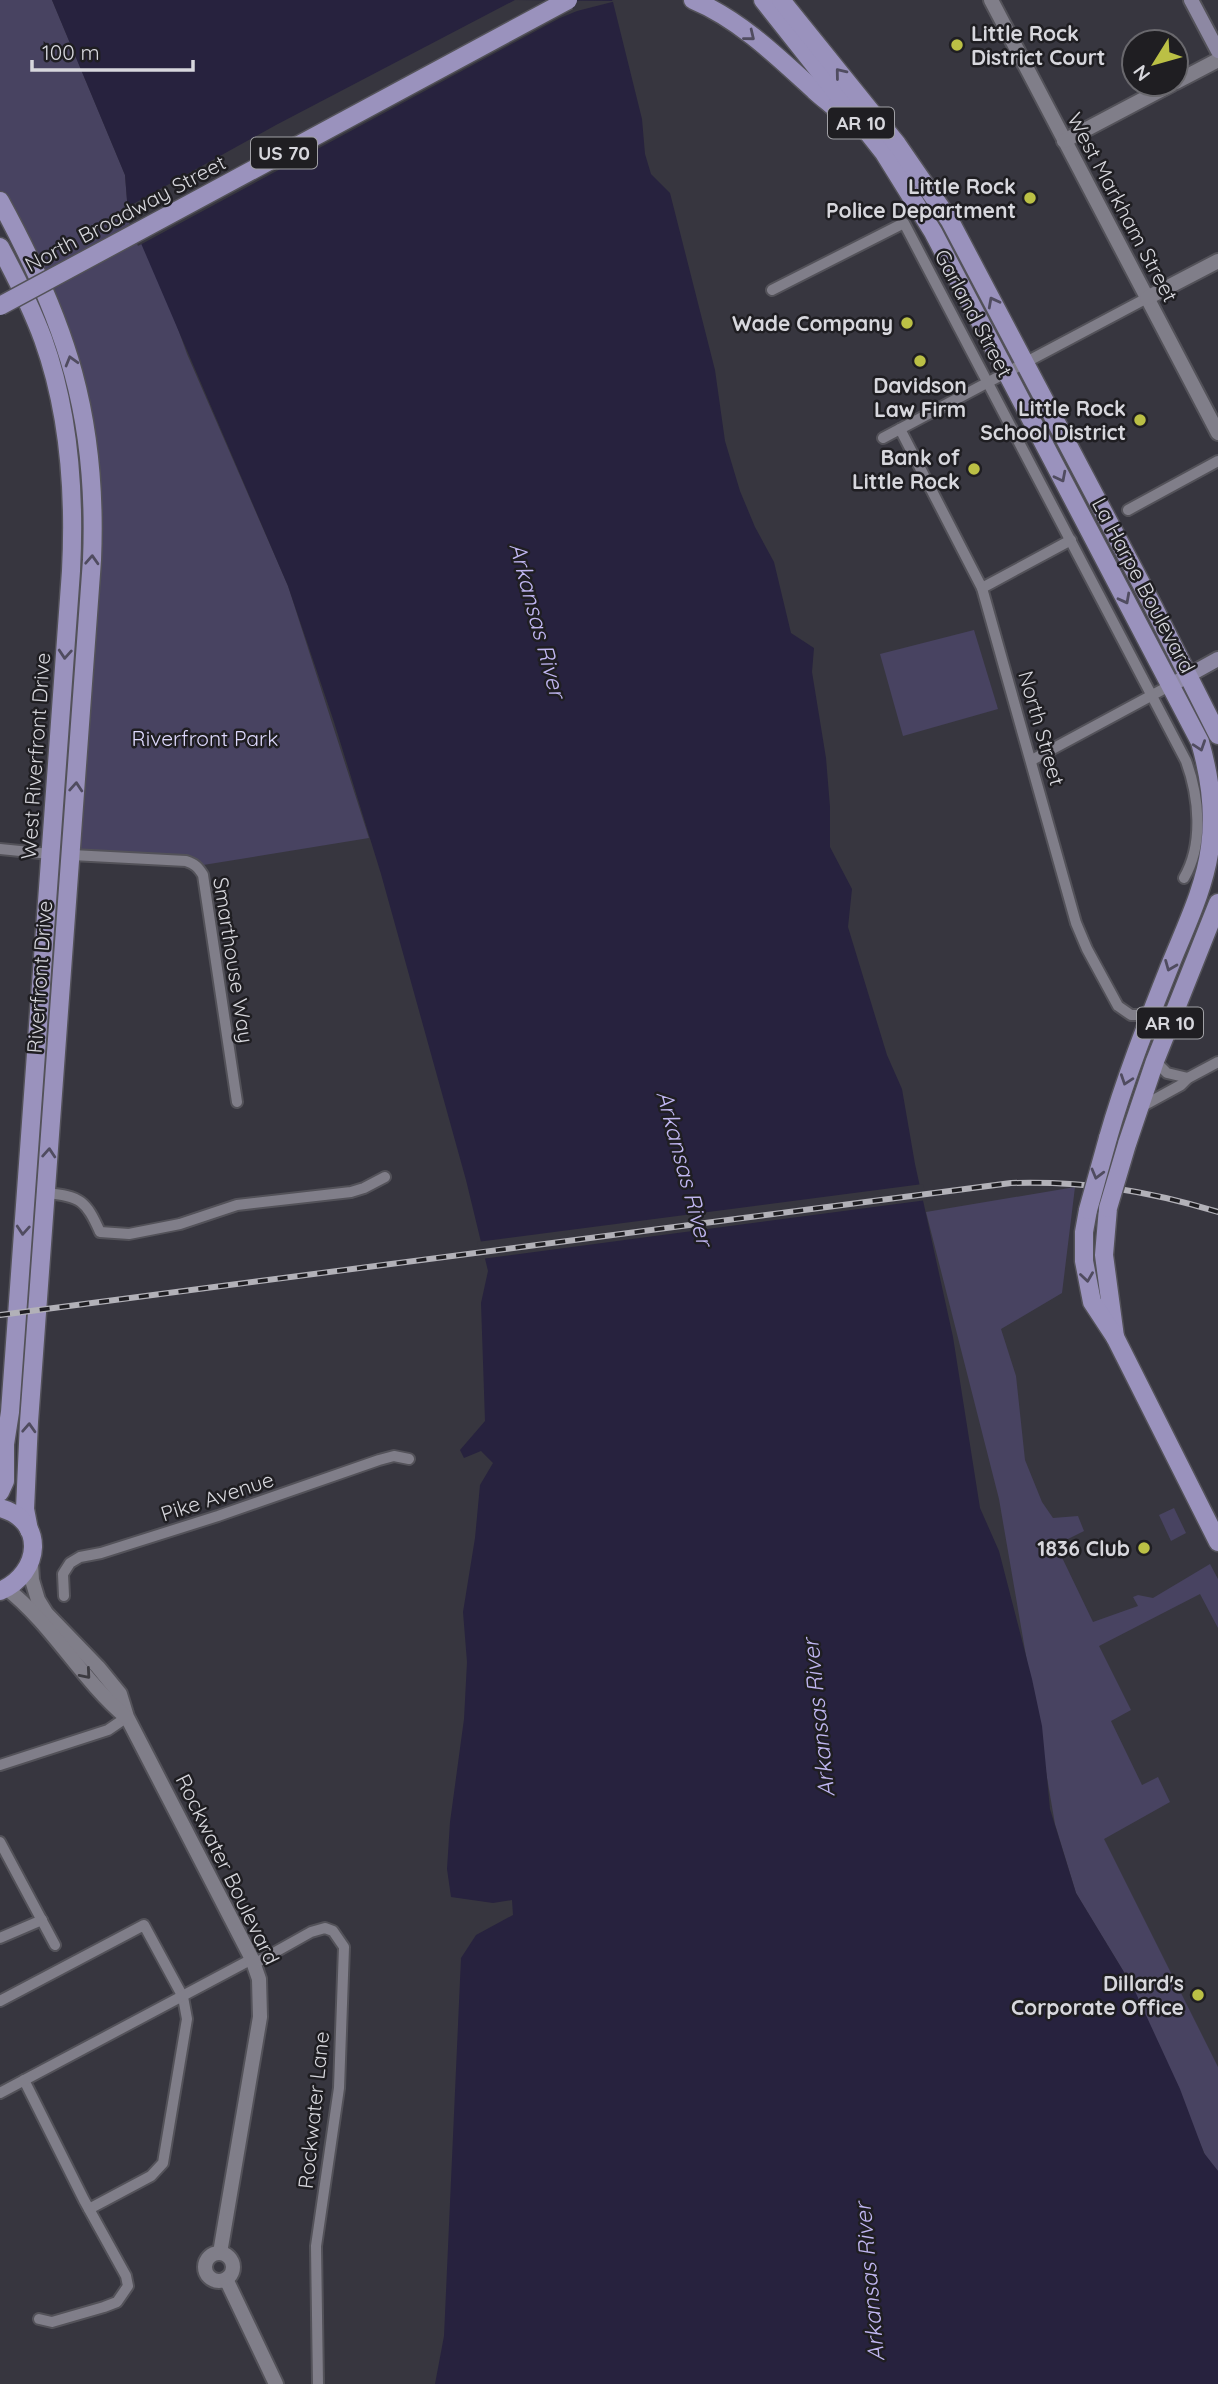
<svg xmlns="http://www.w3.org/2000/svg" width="1218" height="2384" font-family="Quicksand,sans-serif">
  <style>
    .green { fill: #484361 }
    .water { fill: #27223e }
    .pier { fill: #37363f }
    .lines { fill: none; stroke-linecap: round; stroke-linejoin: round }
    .minor-casing { stroke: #535259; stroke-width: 14 }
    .tertiary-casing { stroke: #535259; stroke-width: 18 }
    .secondary-casing { stroke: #535259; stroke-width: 18 }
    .primary-casing { stroke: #535259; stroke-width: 21 }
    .minor { stroke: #807e89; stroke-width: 10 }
    .tertiary { stroke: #807e89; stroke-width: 14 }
    .secondary { stroke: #8d88a3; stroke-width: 14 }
    .primary { stroke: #9a92bd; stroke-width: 18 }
    .rail-casing { stroke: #b2b1b8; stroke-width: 6 }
    .rail { stroke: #1f1e22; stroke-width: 3.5; stroke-dasharray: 10; stroke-linecap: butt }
    .primary-bridge-casing { stroke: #535259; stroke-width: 21; stroke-linecap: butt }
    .primary-bridge { stroke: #9a92bd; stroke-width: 18 }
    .oneway { stroke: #504c60 }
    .oneway2 { stroke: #3c3b41 }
    .poi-dot { fill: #bbc045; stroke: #1f1e22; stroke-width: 2.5 }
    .labels { text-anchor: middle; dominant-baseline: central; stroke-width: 5; stroke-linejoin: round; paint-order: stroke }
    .shield { fill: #1f1e22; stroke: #a0a0a5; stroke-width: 2 }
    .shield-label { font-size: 19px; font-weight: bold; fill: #d7d7dd }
    .poi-label { font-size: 21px; font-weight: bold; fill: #d7d7dd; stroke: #1f1e22; text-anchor: end }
    .street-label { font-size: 21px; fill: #d7d7dd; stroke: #1f1e22 }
    .park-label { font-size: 21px; fill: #ded9fd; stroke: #1f1e22 }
    .water-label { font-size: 23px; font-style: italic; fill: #c0b6f1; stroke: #1f1e22 }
  </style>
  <rect width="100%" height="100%" fill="#37363f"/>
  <!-- green -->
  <g class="green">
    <polygon points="0,0 52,0 125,175 128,213 169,304 187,354 288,586 369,838 197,866 72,855 92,560 86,428 52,306 0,201"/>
    <polygon points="974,630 998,709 903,736 880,654"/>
    <polygon points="1075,1187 1062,1293 1001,1329 1016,1376 1025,1460 1042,1502 1053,1518 1078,1516 1084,1531 1056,1545 1093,1622 1138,1606 1133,1597 1138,1595 1153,1598 1210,1564 1218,1579 1218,1628 1200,1594 1099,1646 1131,1710 1111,1721 1142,1785 1158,1777 1170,1802 1104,1839 1218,2067 1218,2171 1206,2157 1133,1987 1076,1893 1055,1824 999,1499 926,1212"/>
    <polygon points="1174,1508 1186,1533 1171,1541 1159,1515"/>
  </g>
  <!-- water -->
  <polygon class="water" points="52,0 612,0 613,2 642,119 645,154 651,174 670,193 715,370 725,441 740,491 755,527 774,562 791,633 814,648 812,672 826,758 830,807 830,847 852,889 848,927 887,1055 902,1089 915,1164 953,1337 980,1508 999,1551 1032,1679 1042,1726 1050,1809 1076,1893 1133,1987 1180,2089 1204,2153 1218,2171 1218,2384 435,2384 444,2336 461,1958 476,1935 513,1915 512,1900 493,1903 451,1897 447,1869 450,1822 464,1719 467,1662 463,1612 475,1538 480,1485 493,1463 481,1451 464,1458 460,1450 485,1421 481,1303 488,1271 466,1180 381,874 334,722 288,586 128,213 125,175"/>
  <!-- pier -->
  <g class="pier">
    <polygon points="515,0 616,1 577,11 560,18 138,246 124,209 276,125"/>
    <polygon points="923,1184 927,1200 481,1259 477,1242"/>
  </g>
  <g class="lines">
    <!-- minor casing -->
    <g class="minor-casing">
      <g id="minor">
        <path d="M772 290 904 223 1186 761C1199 796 1204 844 1184 878"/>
        <polyline points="900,429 982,588 1076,923 1087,949 1118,1006 1131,1015 1144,1015 1152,1009"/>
        <polyline points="883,438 1147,298"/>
        <polyline points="1128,510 1218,461"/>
        <polyline points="982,588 1071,540"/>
        <polyline points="1032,760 1171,685"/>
        <polyline points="0,849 50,854"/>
        <path d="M72 855 186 861C195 864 198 867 203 875L237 1102"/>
        <polyline points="1155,1061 1167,1073 1188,1078"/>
        <polyline points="1139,1108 1181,1085 1188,1078 1218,1062"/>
        <path d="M46 1193C81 1196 86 1201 100 1232L129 1234 180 1224 237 1205 351 1192 364 1188 385 1177"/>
        <polyline points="64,1596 63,1574 70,1563 80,1557 101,1553 218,1516 379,1460 394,1456 409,1459"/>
        <polyline points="0,1765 108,1730 127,1717"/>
        <polyline points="0,1842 55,1945"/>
        <polyline points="0,1938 42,1920"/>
        <polyline points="254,1964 311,1932 325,1928 333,1931 344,1947 339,2088 316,2246 318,2384"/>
        <polyline points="0,2001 144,1925 183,1997 187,2019 163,2163 151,2176 89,2209"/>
        <polyline points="24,2080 84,2200 126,2276 128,2286 117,2302 104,2307 52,2322 39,2319"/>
        <polyline points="0,2093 252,1959"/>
      </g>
    </g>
    <!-- tertiary casing -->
    <g class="tertiary-casing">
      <g id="tertiary">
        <polyline points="991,0 1218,433"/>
        <polyline points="1176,82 1218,60"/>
        <polyline points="1064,141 1172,84"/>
        <polyline points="1147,298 1218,261"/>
        <polyline points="31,1563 32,1580 38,1600 46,1613 98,1667 120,1694 127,1717 252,1959 259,1979 260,2017 220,2253"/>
        <path d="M6 1588C52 1624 81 1679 126 1717"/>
        <circle cx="219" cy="2267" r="14"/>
        <polyline points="226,2279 276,2384"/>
      </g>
    </g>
    <!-- secondary casing -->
    <g class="secondary-casing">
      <g id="secondary">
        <polyline points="1191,0 1218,51"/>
        <polyline points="1171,685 1218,659"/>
      </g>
    </g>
    <!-- primary casing -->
    <g class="primary-casing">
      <g id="primary">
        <path d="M693 0C739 19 778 57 815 91 827 102 841 111 851 124"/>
        <path d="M763 0 884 153 933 232 1200 742C1210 777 1215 811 1210 847 1205 887 1186 926 1171 963 1148 1021 1125 1078 1108 1138"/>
        <polyline points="781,0 897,144 950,221 1153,606 1218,735"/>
        <path d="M0 201C67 324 98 418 92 560L29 1422 25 1509 29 1530"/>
        <path d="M0 247C16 277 31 307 43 339 70 414 75 493 71 571L10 1412 5 1444V1481L0 1492"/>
        <polyline points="1127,1144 1155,1061 1218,903"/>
        <polyline points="1108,1208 1104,1255 1115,1337"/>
        <polyline points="1088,1210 1084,1232 1084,1261 1092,1302 1115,1337 1218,1542"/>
        <path d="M0 1508C46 1520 42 1573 0 1591"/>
      </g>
    </g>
    <!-- minor -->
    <use href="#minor" class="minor"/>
    <!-- tertiary -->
    <use href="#tertiary" class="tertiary"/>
    <!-- secondary -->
    <use href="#secondary" class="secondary"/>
    <!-- primary -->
    <use href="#primary" class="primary"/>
    <!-- rail casing -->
    <g class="rail-casing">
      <path id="rail" d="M0 1315 1011 1183C1087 1181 1145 1190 1218 1212"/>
    </g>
    <!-- rail -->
    <use href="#rail" class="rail"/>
    <!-- primary-bridge casing -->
    <g class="primary-bridge-casing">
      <g id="primary-bridge">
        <polyline points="0,306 568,0"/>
        <polyline points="1108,1208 1127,1144"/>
        <polyline points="1088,1210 1108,1138"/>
      </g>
    </g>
    <!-- primary-bridge -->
    <use href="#primary-bridge" class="primary-bridge"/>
  </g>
  <!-- one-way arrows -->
  <defs><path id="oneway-chevron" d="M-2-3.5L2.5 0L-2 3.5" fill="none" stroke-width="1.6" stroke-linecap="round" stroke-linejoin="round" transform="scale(1.75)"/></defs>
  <g class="oneway">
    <use href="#oneway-chevron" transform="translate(750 36) rotate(39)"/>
    <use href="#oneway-chevron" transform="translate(840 73) rotate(-129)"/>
    <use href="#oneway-chevron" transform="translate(993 302) rotate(-118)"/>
    <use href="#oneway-chevron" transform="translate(71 361) rotate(-106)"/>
    <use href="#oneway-chevron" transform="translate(1061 477) rotate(63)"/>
    <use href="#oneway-chevron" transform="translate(92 560) rotate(-87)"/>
    <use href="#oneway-chevron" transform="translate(1125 599) rotate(62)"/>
    <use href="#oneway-chevron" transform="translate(65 654) rotate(94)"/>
    <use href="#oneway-chevron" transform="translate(1200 746) rotate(71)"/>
    <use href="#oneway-chevron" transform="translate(76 787) rotate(-86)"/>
    <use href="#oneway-chevron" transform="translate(1170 966) rotate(112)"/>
    <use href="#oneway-chevron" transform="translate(1126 1080) rotate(109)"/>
    <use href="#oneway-chevron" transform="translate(49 1153) rotate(-86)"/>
    <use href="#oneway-chevron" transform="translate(1097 1174) rotate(105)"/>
    <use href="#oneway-chevron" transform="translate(23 1230) rotate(94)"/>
    <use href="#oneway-chevron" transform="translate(1087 1277) rotate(82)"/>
    <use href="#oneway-chevron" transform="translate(29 1428) rotate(-87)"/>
  </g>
  <use class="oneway2" href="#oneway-chevron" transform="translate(86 1674) rotate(49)"/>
  <!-- markers -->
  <g class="poi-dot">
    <circle cx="957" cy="45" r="7"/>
    <circle cx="1030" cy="198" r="7"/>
    <circle cx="907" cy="323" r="7"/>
    <circle cx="920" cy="361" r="7"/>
    <circle cx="1140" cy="420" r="7"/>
    <circle cx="974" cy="469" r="7"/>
    <circle cx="1144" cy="1548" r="7"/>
    <circle cx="1198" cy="1995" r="7"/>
  </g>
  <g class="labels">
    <!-- shield labels -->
    <g class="shield">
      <rect x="828" y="107.5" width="66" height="31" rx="5"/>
      <rect x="251" y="137.5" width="66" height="31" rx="5"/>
      <rect x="1137" y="1007.5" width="66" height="31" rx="5"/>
    </g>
    <g class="shield-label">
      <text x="861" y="123">AR 10</text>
      <text x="284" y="153">US 70</text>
      <text x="1170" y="1023">AR 10</text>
    </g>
    <!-- poi labels -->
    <g class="poi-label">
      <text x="971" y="33" text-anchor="start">Little Rock<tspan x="971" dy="24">District Court</tspan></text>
      <text x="1016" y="186">Little Rock<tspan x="1016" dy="24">Police Department</tspan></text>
      <text x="893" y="323">Wade Company</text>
      <text x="920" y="385" text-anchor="middle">Davidson<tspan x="920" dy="24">Law Firm</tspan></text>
      <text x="1126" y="408">Little Rock<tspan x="1126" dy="24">School District</tspan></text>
      <text x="960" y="457">Bank of<tspan x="960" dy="24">Little Rock</tspan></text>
      <text x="1130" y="1548">1836 Club</text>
      <text x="1184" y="1983">Dillard's<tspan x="1184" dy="24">Corporate Office</tspan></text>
    </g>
    <!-- street labels -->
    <g class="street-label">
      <text transform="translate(1123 207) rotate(62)">West Markham Street</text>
      <text transform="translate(125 213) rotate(-28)">North Broadway Street</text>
      <text transform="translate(974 313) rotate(62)">Garland Street</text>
      <text transform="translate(1144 585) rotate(62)">La Harpe Boulevard</text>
      <text transform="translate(1042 728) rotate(74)">North Street</text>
      <text transform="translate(35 756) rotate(-86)">West Riverfront Drive</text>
      <text transform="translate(234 960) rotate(81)">Smarthouse Way</text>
      <text transform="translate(39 977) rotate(-86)">Riverfront Drive</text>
      <text transform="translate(217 1496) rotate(-18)">Pike Avenue</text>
      <text transform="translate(228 1869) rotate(64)">Rockwater Boulevard</text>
      <text transform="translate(313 2110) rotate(-84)">Rockwater Lane</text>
    </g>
    <!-- park labels -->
    <g class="park-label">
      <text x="205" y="738">Riverfront Park</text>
    </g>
    <!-- water labels -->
    <g class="water-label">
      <text transform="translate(538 620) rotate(75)">Arkansas River</text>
      <text transform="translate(685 1168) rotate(75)">Arkansas River</text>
      <text transform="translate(818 1718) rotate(-96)">Arkansas River</text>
      <text transform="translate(869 2282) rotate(-95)">Arkansas River</text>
    </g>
  </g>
  <!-- north arrow -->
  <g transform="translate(1155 63) rotate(233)"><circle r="33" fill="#1f1e22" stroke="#69686d" stroke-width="2"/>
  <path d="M0-5L12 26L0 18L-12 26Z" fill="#bbc045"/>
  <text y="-10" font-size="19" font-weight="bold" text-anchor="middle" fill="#d7d7dd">N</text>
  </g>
  <!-- scale -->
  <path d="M32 60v10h161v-10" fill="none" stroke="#d7d7dd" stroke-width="3.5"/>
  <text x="42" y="60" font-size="21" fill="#d7d7dd" stroke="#1f1e22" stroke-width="5" paint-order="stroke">100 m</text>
</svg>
